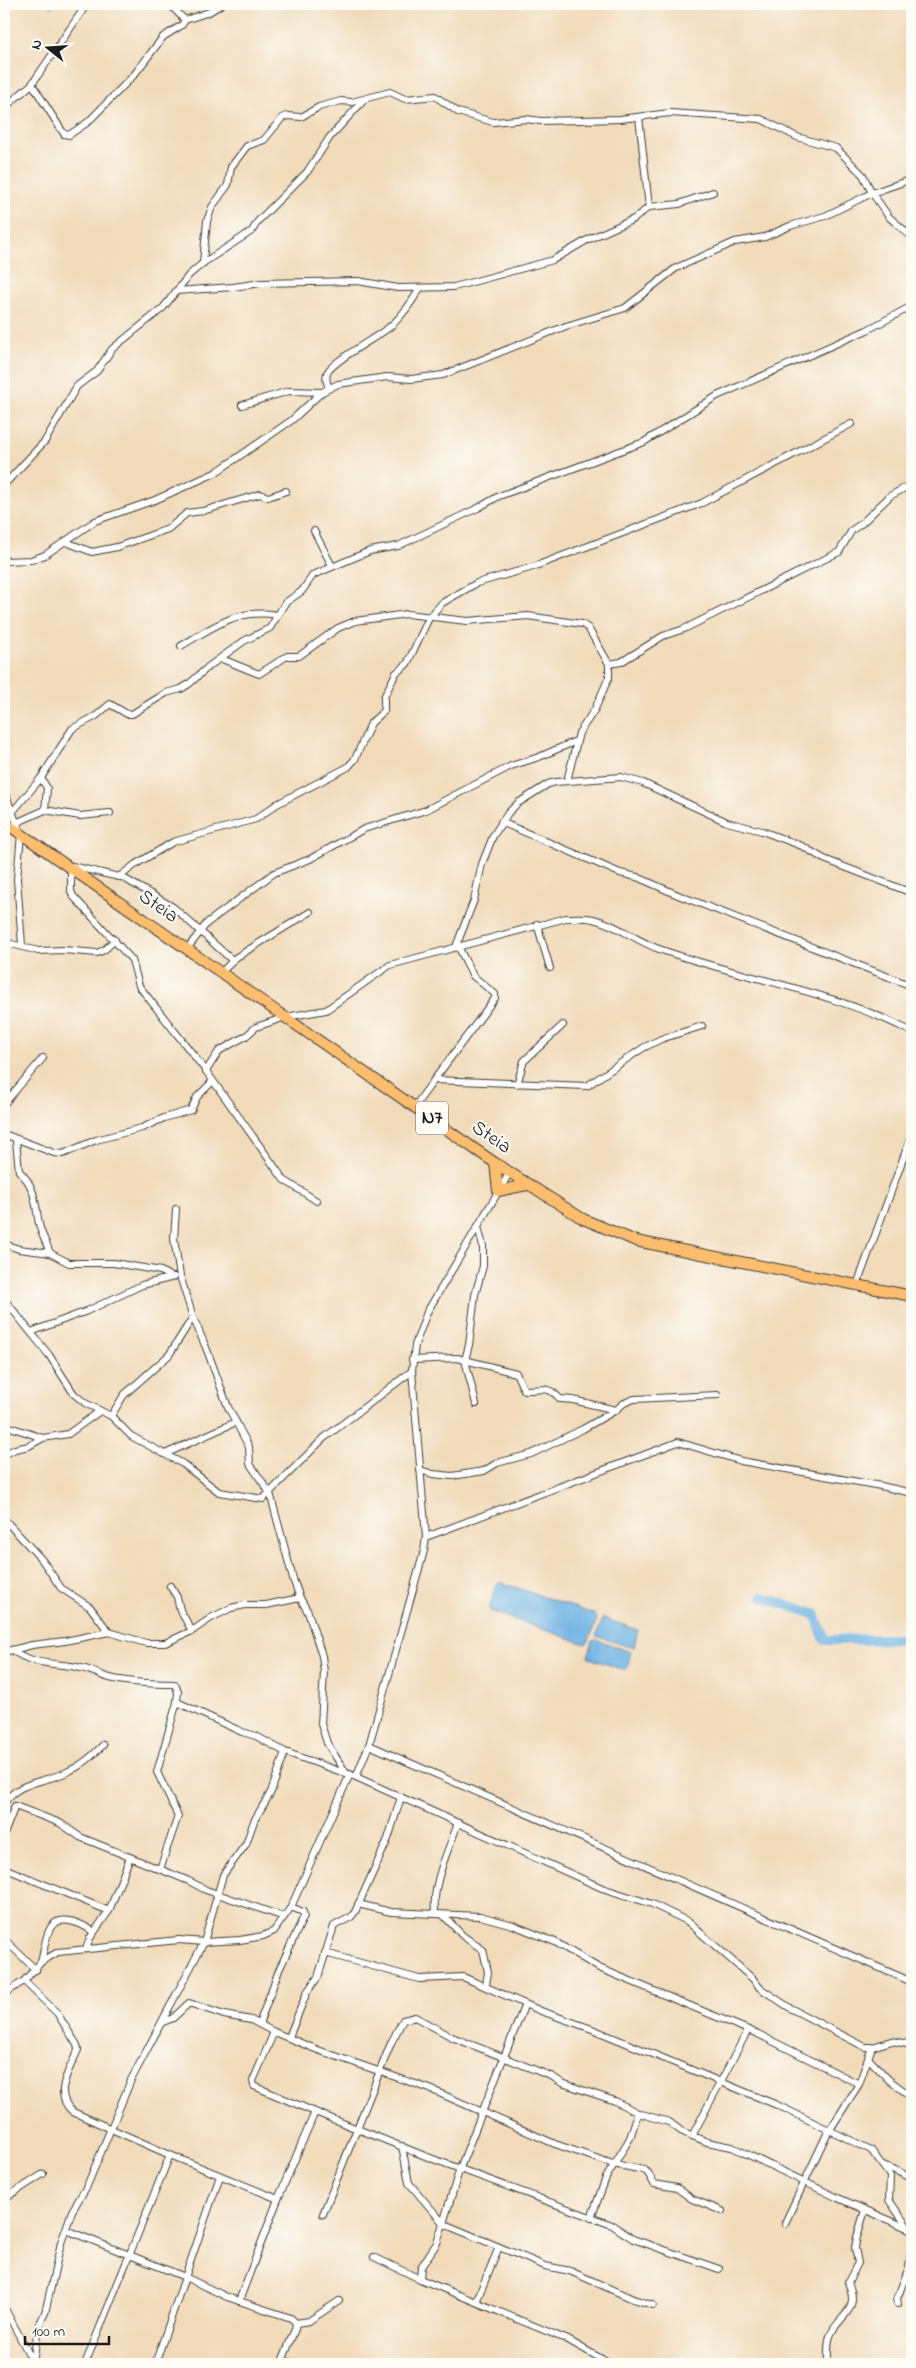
<svg xmlns="http://www.w3.org/2000/svg" width="916" height="2368" font-family="'Indie Flower',sans-serif">
  <style>
    .water { fill: #6cb1e2; stroke: #44667f }
    .lines { fill: none; stroke-linecap: round; stroke-linejoin: round }
    .stream { stroke: #6cb1e2; stroke-width: 2 }
    .river { stroke: #6cb1e2; stroke-width: 10 }
    .minor-casing { stroke: #3c3934; stroke-width: 8 }
    .primary-casing { stroke: #3c3934; stroke-width: 12 }
    .minor { stroke: #fff; stroke-width: 6 }
    .primary { stroke: #fcbd6e; stroke-width: 10 }
    .labels { text-anchor: middle; dominant-baseline: central; stroke-width: 4; stroke-linejoin: round; paint-order: stroke }
    .shield { fill: #fdfcf7; stroke: #605f5e; stroke-width: 1 }
    .shield-label { font-size: 19px; font-weight: bold; fill: #1c1c1c }
    .street-label { font-size: 20px; fill: #1c1c1c; stroke: #fdfcf7 }
  </style>
  <rect width="100%" height="100%" fill="#fdfcf7"/>
  <filter id="ink" filterUnits="userSpaceOnUse"><feTurbulence type="fractalNoise" baseFrequency=".02" numOctaves="2"/><feDisplacementMap in="SourceGraphic" scale="10" xChannelSelector="R" yChannelSelector="G"/><feConvolveMatrix kernelMatrix="1 2 1 2 8 2 1 2 1" color-interpolation-filters="sRGB"/></filter>
  <filter id="wash" filterUnits="userSpaceOnUse"><feTurbulence type="fractalNoise" baseFrequency=".0096" numOctaves="4" result="noise"/><feDisplacementMap in="SourceGraphic" scale="20" xChannelSelector="R" yChannelSelector="G"/><feGaussianBlur stdDeviation="1.12" result="paint"/><feColorMatrix in="noise" values="0 0 0 0 0 0 0 0 0 0 0 0 0 0 0 0 0 1.4 0 .05"/><feComposite in="paint" operator="in"/></filter>
  <g filter="url(#wash)">
    <rect width="100%" height="100%" fill="#f1dbbb"/>
    <!-- water -->
    <g class="water">
      <polygon points="500,1582 594,1614 597,1619 589,1641 585,1644 490,1611 489,1608 497,1585"/>
      <polygon points="603,1618 638,1630 634,1647 630,1647 596,1636"/>
      <polygon points="596,1640 631,1652 627,1669 623,1670 590,1658 588,1656 593,1641"/>
    </g>
    <g class="lines">
      <!-- stream -->
      <polyline class="stream" points="51,7 52,4"/>
      <!-- river -->
      <polyline class="river" points="763,1597 815,1614 825,1640 912,1639"/>
    </g>
  </g>
  <g filter="url(#ink)">
    <g class="lines">
      <!-- minor casing -->
      <g class="minor-casing">
        <g id="minor">
          <polyline points="185,20 209,12 222,4"/>
          <polyline points="32,84 64,134 69,135 88,122 134,75 163,37 182,25 185,20 169,4"/>
          <polyline points="4,108 32,84 87,4"/>
          <polyline points="639,117 649,207"/>
          <polyline points="203,263 207,221 212,207 228,185 231,167 247,146 264,140 282,118 287,116 301,117 319,107 341,101 352,102 390,92 405,99 435,96 458,112 493,122 526,119 541,121 620,119 670,113 761,119 797,137 836,148 863,175 872,193 889,217 912,237"/>
          <polyline points="176,291 233,287 261,283 358,281 398,288 454,287 553,260 589,239 634,219 649,207 679,204 713,192"/>
          <path d="M329 388C327 383 325 379 327 373 333 360 380 336 392 325 404 314 412 302 420 288"/>
          <polyline points="242,405 289,391 322,392"/>
          <polyline points="4,485 45,441 77,386 97,371 112,349 163,308 189,275 203,263 252,231 258,221 307,172 330,137 364,100"/>
          <polyline points="314,531 332,566"/>
          <polyline points="66,542 92,552 117,547 168,529 187,513 203,511 260,494 268,497 286,491"/>
          <polyline points="4,561 31,560 45,555 95,521 155,500 215,473 292,420 322,392 338,384 387,377 411,379 443,375 566,326 625,308 676,268 735,242 765,237 790,226 825,216 872,193 912,179"/>
          <path d="M181 646C213 627 237 608 277 615"/>
          <polyline points="222,659 259,674 287,656 299,656 338,628 355,621 407,614 467,621 528,616 582,624 588,628 609,664 609,677 595,709 579,733 567,781"/>
          <polyline points="609,664 621,662 663,636 684,629 839,552 852,530 861,524 890,496 912,484"/>
          <polyline points="41,778 47,788 45,810"/>
          <polyline points="4,791 21,834 17,879 22,945"/>
          <polyline points="4,822 41,778 72,729 96,716 110,704 127,714 132,714 166,693 181,689 189,684 208,667 244,641 270,628 285,603 302,591 313,575 370,551 398,546 478,508 499,496 644,442 717,396 867,330 912,306"/>
          <polyline points="18,822 45,810 80,816 110,813"/>
          <polyline points="501,822 620,873 637,877 678,895 912,986"/>
          <polyline points="72,866 119,877 136,864 173,842 256,819 277,804 348,767 355,759 371,723 384,711 384,697 396,673 407,664 429,618 442,603 477,583 533,567 702,503 851,424"/>
          <polyline points="71,868 71,891 73,896 132,960 139,986 206,1071 284,1180 317,1201"/>
          <polyline points="120,876 173,907 232,960"/>
          <polyline points="537,924 550,968"/>
          <polyline points="4,942 38,951 63,950 97,953 104,950 115,940"/>
          <polyline points="187,949 207,923 274,873 310,859 364,829 426,810 511,766 539,757 576,741"/>
          <polyline points="222,972 235,958 310,912"/>
          <path d="M206 1071 219 1051 246 1036 256 1027 286 1017 326 1010 390 965 566 918C575 918 585 917 593 919 617 924 636 941 659 949 743 979 832 990 912 1032"/>
          <polyline points="434,1080 495,998 495,994 473,976 457,944 474,900 482,864 493,836 508,813 518,803 548,784 556,782 621,777 643,783 727,822 762,831 802,846 824,859 912,893"/>
          <polyline points="517,1084 524,1061 563,1025"/>
          <polyline points="4,1104 43,1058"/>
          <polyline points="415,1106 434,1080 587,1086 643,1048 661,1039 702,1026"/>
          <polyline points="4,1134 54,1153 63,1154 96,1140 142,1128 164,1118 191,1110 197,1097 212,1082"/>
          <path d="M16 1140 19 1171C36 1187 35 1203 39 1224 41 1234 47 1244 50 1253"/>
          <polyline points="176,1209 174,1239 180,1276 193,1317 207,1350 228,1407 249,1447 250,1464 270,1493 293,1579 300,1598 308,1612 322,1656 324,1672 321,1724 327,1743 346,1773"/>
          <polyline points="4,1244 19,1249 50,1253 69,1263 114,1263 161,1271 171,1277"/>
          <polyline points="857,1285 912,1134"/>
          <polyline points="4,1299 49,1355 74,1394 85,1403 111,1416 131,1436 183,1464 219,1492 263,1499 324,1438 412,1371"/>
          <polyline points="31,1332 87,1311 142,1285 174,1277"/>
          <path d="M412 1360 457 1358 516 1373 524 1390C542 1391 547 1384 560 1399L573 1400 616 1410"/>
          <polyline points="476,1404 465,1360 469,1345 475,1295 483,1266 483,1246 478,1227"/>
          <polyline points="111,1416 124,1395 169,1355 193,1317"/>
          <polyline points="4,1425 43,1438"/>
          <polyline points="165,1454 236,1422"/>
          <polyline points="4,1455 15,1449 29,1446 43,1438 68,1434 100,1411"/>
          <polyline points="420,1470 433,1474 452,1476 484,1471 497,1463 531,1454 583,1429 616,1410 624,1403 634,1399 717,1395"/>
          <polyline points="4,1519 42,1560 61,1588 90,1607 109,1632"/>
          <polyline points="426,1537 678,1442 741,1461 881,1486 912,1493"/>
          <polyline points="170,1586 177,1597 180,1610 192,1631"/>
          <path d="M12 1650C35 1667 60 1662 85 1669 93 1671 102 1676 110 1678 131 1683 153 1684 175 1684L178 1692 177 1702 157 1772 178 1816 160 1869"/>
          <polyline points="4,1652 32,1645 65,1641 109,1632 146,1643 165,1643 192,1631 211,1618 231,1608 245,1605 266,1605 300,1598"/>
          <polyline points="177,1702 242,1732 256,1736 285,1752 356,1777 602,1888 652,1904 687,1921 753,1979 760,1988 790,2008 865,2047 872,2047 892,2041 912,2045"/>
          <polyline points="369,1745 912,1982"/>
          <polyline points="356,1777 369,1745 424,1551 426,1537 412,1371 415,1345 427,1312 510,1172"/>
          <path d="M6 1801C19 1781 48 1782 69 1771 83 1765 92 1756 103 1745"/>
          <polyline points="4,1834 15,1806 60,1823 80,1837 189,1881 206,1890 284,1917"/>
          <polyline points="4,1868 109,1911"/>
          <polyline points="358,1904 391,1912 480,1916 513,1925 555,1942 599,1968 758,2034 859,2084"/>
          <path d="M435 1913C432 1882 448 1852 458 1823"/>
          <polyline points="443,1915 463,1936 483,1950 488,1972 486,1985"/>
          <polyline points="4,1939 36,1970"/>
          <polyline points="86,1949 90,1938 109,1911 130,1857"/>
          <polyline points="325,1953 419,1979 463,1977 541,2011 592,2029 777,2105 871,2150 890,2176 889,2200 907,2226"/>
          <path d="M41 1962C44 1952 45 1936 51 1927 61 1913 84 1925 94 1932"/>
          <path d="M24 1981 57 2013 77 2045 78 2050C69 2071 52 2094 73 2112L170 2155 278 2199"/>
          <polyline points="4,1994 24,1981 41,1962 58,1952 179,1940 204,1942 240,1940 263,1936 274,1931 291,1907 350,1774"/>
          <polyline points="525,2004 460,2168 437,2243 421,2267 420,2279 568,2340 607,2362"/>
          <polyline points="163,2022 173,2018 189,2003 224,2015 251,2020 274,2032 318,2050 430,2089 555,2144 613,2164 644,2170 648,2173 654,2184 677,2188 692,2199 722,2211"/>
          <polyline points="259,2024 279,1970 304,1916 303,1912 291,1907"/>
          <polyline points="274,2032 253,2081 254,2086 315,2112"/>
          <polyline points="289,2037 307,1992 318,1977 334,1926 351,1917 355,1912 388,1839 401,1797"/>
          <polyline points="869,2059 889,2080 912,2097"/>
          <polyline points="692,2136 748,2030"/>
          <polyline points="402,2146 409,2183 444,2224 545,2266 570,2271 633,2299 653,2305"/>
          <polyline points="883,2165 912,2178"/>
          <polyline points="4,2199 43,2174"/>
          <polyline points="323,2214 391,2043 403,2020 415,2017 452,2037 553,2077 562,2083 615,2101 638,2113 669,2122 681,2131 707,2142 732,2147 838,2198 912,2230"/>
          <polyline points="591,2218 606,2178 630,2138 638,2113"/>
          <polyline points="785,2223 826,2136 859,2084 872,2047"/>
          <polyline points="66,2230 185,2277 227,2297 291,2318 296,2323 295,2329 281,2364"/>
          <polyline points="374,2257 420,2279"/>
          <polyline points="239,2301 278,2199 315,2112 425,2156 612,2225 633,2239 719,2269"/>
          <polyline points="476,2302 499,2247"/>
          <polyline points="898,2304 897,2299 909,2267 912,2244"/>
          <polyline points="4,2307 33,2362"/>
          <polyline points="296,2323 309,2321 339,2301"/>
          <polyline points="283,2360 295,2364"/>
          <polyline points="33,2364 38,2327 45,2313 61,2243 72,2211 87,2186 131,2080 204,1942 223,1875 246,1844 254,1821 271,1792 285,1752"/>
          <polyline points="85,2364 170,2155"/>
          <polyline points="155,2364 220,2176"/>
          <path d="M828 2364C828 2355 827 2344 830 2336 839 2314 861 2313 848 2282L858 2263 855 2248 857 2237 865 2210"/>
        </g>
      </g>
      <!-- primary casing -->
      <g class="primary-casing">
        <g id="primary">
          <polyline points="4,822 495,1163 583,1219 636,1241 912,1296"/>
          <polyline points="495,1163 498,1191 527,1185"/>
        </g>
      </g>
      <!-- minor -->
      <use href="#minor" class="minor"/>
      <!-- primary -->
      <use href="#primary" class="primary"/>
    </g>
  </g>
  <g class="labels">
    <!-- shield labels -->
    <rect class="shield" x="416" y="1101.5" width="32" height="33" rx="4"/>
    <g class="shield-label">
      <text x="432" y="1118">N7</text>
    </g>
    <!-- street labels -->
    <g class="street-label">
      <text transform="translate(158 907) rotate(35)">Steia</text>
      <text transform="translate(491 1138) rotate(35)">Steia</text>
    </g>
  </g>
  <!-- margin -->
  <rect width="916" height="2368" fill="none" stroke="#fdfcf7" stroke-width="20"/>
  <!-- north arrow -->
  <g transform="translate(48 48) rotate(287)" stroke="#fdfcf7" stroke-width="4" paint-order="stroke">
  <path d="M0-4L9 19L0 12L-9 19Z" fill="#1c1c1c"/>
  <text y="-8" font-size="14" font-weight="bold" text-anchor="middle" fill="#1c1c1c">N</text>
  </g>
  <!-- scale -->
  <path d="M25 2336v8h84v-8" fill="none" stroke="#1c1c1c" stroke-width="2.5"/>
  <text x="32" y="2336" font-size="15" fill="#1c1c1c" stroke="#fdfcf7" stroke-width="4" paint-order="stroke">100 m</text>
</svg>
